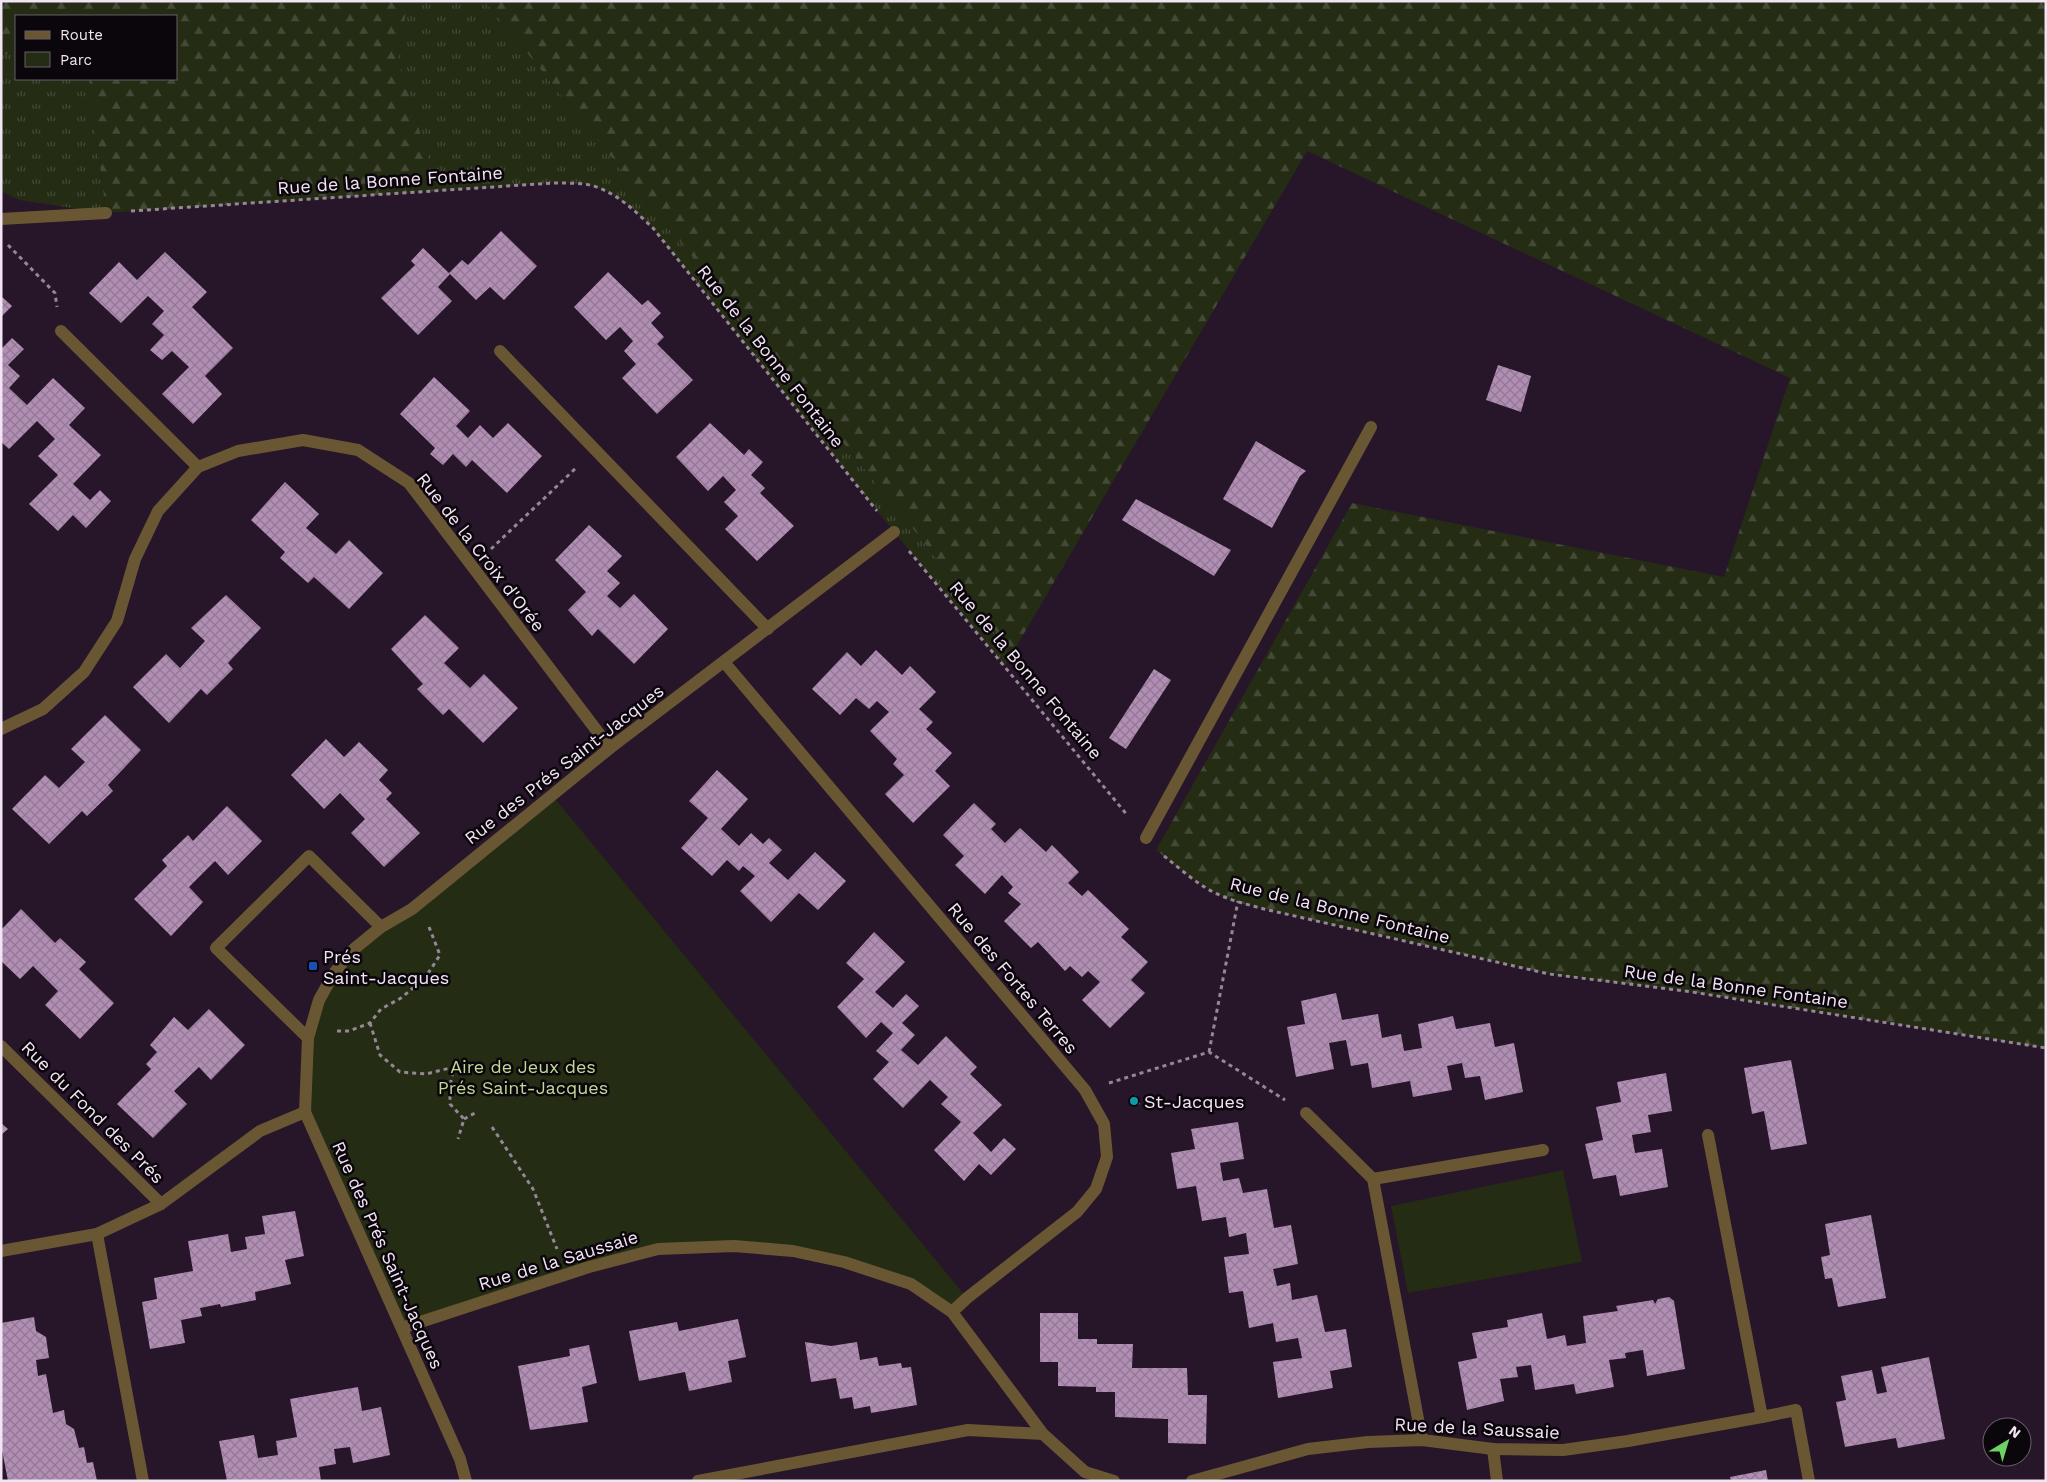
<svg xmlns="http://www.w3.org/2000/svg" width="2047" height="1482" font-family="'Work Sans',sans-serif">
  <style>
    .grass { fill: url(#grass-tufts) }
    .forest { fill: url(#forest-firs) }
    .park { fill: #242c14 }
    .building { fill: url(#building-cross-hatch) }
    .lines { fill: none; stroke-linecap: round; stroke-linejoin: round }
    .path { stroke: #968797; stroke-width: 3; stroke-dasharray: 4 4; stroke-linecap: butt }
    .service { stroke: #695733; stroke-width: 12 }
    .minor { stroke: #695733; stroke-width: 12 }
    .transit-dot { fill: #1a4fb4; stroke: #0b050c; stroke-width: 2 }
    .culture-dot { fill: #0f9aa8; stroke: #0b050c; stroke-width: 2 }
    .labels { text-anchor: middle; dominant-baseline: central; stroke-width: 5; stroke-linejoin: round; paint-order: stroke }
    .street-label { font-size: 18px; fill: #f2e5f3; stroke: #0b050c }
    .poi-label { font-size: 18px; fill: #f2e5f3; stroke: #0b050c; text-anchor: start }
    .park-label { font-size: 18px; fill: #bfd992; stroke: #0b050c }
  </style>
  <defs>
    <pattern id="grass-tufts" width="24" height="20" patternUnits="userSpaceOnUse" patternTransform="scale(1.25)"><rect width="24" height="20" fill="#242c14"/><path d="M3 7l-1-3M5 7V3M7 7l1-3M15 17l-1-3M17 17v-4M19 17l1-3" fill="none" stroke="#444a37"/></pattern>
    <pattern id="forest-firs" width="22" height="20" patternUnits="userSpaceOnUse" patternTransform="scale(1.25)"><rect width="22" height="20" fill="#242c14"/><path d="M5 1l3.5 6h-7zM16 11l3.5 6h-7z" fill="#444a37"/></pattern>
    <pattern id="building-cross-hatch" width="8" height="8" patternUnits="userSpaceOnUse" patternTransform="scale(1.25)"><rect width="8" height="8" fill="#b18eb4"/><path d="M0 0l8 8M0 8l8-8" fill="none" stroke="#927894"/></pattern>
  </defs>
  <rect width="100%" height="100%" fill="#271529"/>
  <!-- grass -->
  <g class="grass">
    <polygon points="408,1 485,1 1013,652 1005,666 894,532 653,228 632,208 606,191 586,184 553,183 437,191 398,56"/>
    <polygon points="16,53 16,79 89,79 106,213 19,200 1,191 1,55"/>
  </g>
  <!-- forest -->
  <g class="forest">
    <polygon points="1,1 408,1 398,56 437,191 106,213 89,79 176,79 176,16 16,16 16,53 1,55"/>
    <path d="M485 1H2046V1048L1692 992 1549 974 1264 909C1250 905 1233 902 1219 895 1196 883 1176 866 1156 850L1352 503 1724 577 1790 378 1307 151 1013 652Z"/>
  </g>
  <!-- park -->
  <g class="park">
    <polygon points="552,795 967,1298 952,1312 911,1284 793,1251 658,1249 402,1328 305,1112 308,1038 334,973"/>
    <polygon points="1563,1170 1582,1262 1408,1293 1391,1206"/>
  </g>
  <!-- building -->
  <g class="building">
    <polygon points="501,231 537,266 504,300 490,287 476,300 449,273 462,260 468,265"/>
    <polygon points="423,248 450,274 438,287 452,301 418,335 381,298 415,265 411,261"/>
    <polygon points="165,252 207,292 192,307 233,348 205,376 222,394 193,424 162,394 189,367 172,351 162,360 150,350 164,335 152,324 164,311 148,296 121,323 89,293 119,262 137,280"/>
    <polygon points="608,272 642,305 648,300 661,313 651,323 664,337 657,344 693,380 657,414 622,378 636,364 624,351 633,341 620,327 606,340 574,307"/>
    <polygon points="1,296 12,306 1,317"/>
    <polygon points="12,338 24,349 8,365 20,376 9,388 27,405 53,378 85,408 69,425 101,455 73,484 90,500 100,490 111,501 86,528 73,515 58,531 29,504 58,475 38,456 55,439 37,421 9,449 1,442 1,349"/>
    <polygon points="1498,365 1531,376 1521,412 1486,400"/>
    <polygon points="434,377 470,411 456,426 468,438 480,425 493,438 508,423 542,456 507,493 472,460 466,467 453,454 443,465 430,454 435,448 400,414"/>
    <polygon points="710,423 744,455 749,449 763,462 751,475 765,488 760,493 794,526 757,561 725,529 738,516 724,502 736,490 723,476 708,491 676,457"/>
    <polygon points="1256,441 1306,471 1300,476 1272,528 1223,499"/>
    <polygon points="285,482 319,514 306,528 336,554 349,540 383,573 349,609 314,577 308,583 280,558 285,552 251,520"/>
    <polygon points="1136,499 1231,550 1214,576 1122,520"/>
    <polygon points="589,525 622,556 607,571 620,583 607,596 620,608 634,594 668,629 634,664 598,629 592,636 568,610 586,592 555,560"/>
    <polygon points="226,595 261,628 228,663 233,669 207,695 201,689 169,723 133,687 166,654 180,668 205,641 191,628"/>
    <polygon points="425,615 459,648 444,663 470,688 484,674 518,708 483,743 449,709 443,715 417,689 423,684 391,649"/>
    <polygon points="876,650 902,675 910,666 936,692 919,709 933,722 926,729 952,753 935,771 950,786 913,823 885,794 904,775 893,764 897,759 870,731 889,712 877,701 869,709 856,698 840,715 812,689 847,652 861,666"/>
    <polygon points="1154,669 1171,680 1126,749 1109,738"/>
    <polygon points="105,715 141,750 108,785 113,791 87,816 82,811 49,844 12,809 45,775 59,788 85,762 71,749"/>
    <polygon points="326,739 344,757 359,742 388,770 379,780 392,793 386,799 420,833 384,867 351,833 365,819 340,793 324,809 291,775"/>
    <polygon points="717,770 748,799 721,829 739,846 751,833 763,844 769,838 782,850 769,863 788,880 815,852 846,881 818,910 799,893 771,922 740,891 755,876 743,866 739,871 727,860 712,876 681,848 708,818 689,801"/>
    <polygon points="974,803 996,824 991,829 1005,843 1020,828 1046,852 1052,845 1079,872 1068,883 1082,896 1088,890 1129,929 1121,937 1148,962 1131,980 1145,993 1110,1028 1082,1000 1100,982 1088,971 1082,977 1070,966 1065,971 1038,942 1031,948 1004,921 1021,904 1008,893 1013,887 1002,875 985,894 955,865 964,856 943,835"/>
    <polygon points="227,806 262,841 228,875 215,861 189,887 203,902 171,936 134,899 167,866 162,860 188,835 193,841"/>
    <polygon points="21,909 55,943 60,938 86,962 79,969 114,1003 80,1039 45,1005 58,991 33,966 20,979 1,961 1,930"/>
    <polygon points="874,932 905,962 875,992 893,1008 906,994 919,1006 902,1023 915,1035 901,1050 918,1065 946,1036 977,1067 970,1074 1002,1105 973,1133 991,1152 1004,1138 1016,1149 991,1175 979,1164 964,1181 934,1150 961,1122 941,1104 948,1097 930,1080 903,1108 873,1079 889,1062 876,1051 893,1033 881,1022 866,1038 837,1007 864,979 846,963"/>
    <polygon points="1336,993 1342,1020 1378,1014 1382,1038 1401,1034 1404,1051 1422,1048 1418,1024 1453,1016 1456,1029 1490,1023 1495,1047 1514,1043 1523,1092 1485,1100 1480,1076 1465,1078 1462,1063 1447,1066 1452,1090 1413,1097 1410,1081 1372,1088 1368,1063 1351,1066 1346,1040 1329,1043 1334,1069 1296,1077 1287,1027 1305,1024 1301,1001"/>
    <polygon points="209,1009 245,1045 211,1080 199,1067 174,1091 187,1104 153,1138 117,1104 151,1069 146,1064 157,1052 150,1045 174,1017 188,1030"/>
    <polygon points="1791,1060 1807,1144 1771,1150 1764,1111 1752,1114 1744,1068"/>
    <polygon points="1666,1073 1672,1111 1648,1115 1651,1132 1632,1135 1635,1153 1662,1149 1668,1187 1620,1196 1616,1175 1593,1179 1585,1144 1603,1140 1596,1107 1621,1102 1617,1082"/>
    <polygon points="1136,1095 1140,1104 1133,1107 1129,1098"/>
    <polygon points="1238,1122 1244,1159 1220,1163 1223,1181 1239,1178 1243,1193 1267,1189 1274,1228 1291,1225 1298,1264 1273,1269 1277,1286 1290,1283 1292,1300 1317,1295 1325,1332 1346,1329 1352,1367 1330,1371 1333,1388 1278,1398 1273,1362 1302,1358 1298,1338 1276,1342 1273,1323 1249,1328 1243,1291 1229,1293 1224,1257 1249,1254 1246,1233 1229,1237 1226,1217 1202,1221 1196,1186 1177,1189 1171,1153 1195,1149 1191,1129"/>
    <polygon points="1,1123 8,1129 1,1135"/>
    <polygon points="295,1211 304,1256 285,1260 291,1284 255,1292 256,1300 221,1307 220,1304 200,1308 202,1316 181,1320 185,1343 150,1349 142,1302 157,1299 154,1278 193,1271 188,1241 228,1234 231,1252 247,1249 245,1237 265,1234 262,1216"/>
    <polygon points="1871,1215 1886,1298 1838,1307 1832,1278 1825,1279 1821,1257 1830,1255 1825,1224"/>
    <polygon points="1669,1297 1674,1301 1685,1369 1647,1376 1643,1350 1625,1353 1626,1358 1609,1360 1614,1387 1576,1394 1574,1384 1535,1390 1531,1365 1516,1367 1518,1377 1500,1379 1504,1401 1467,1410 1458,1362 1477,1358 1472,1333 1508,1327 1507,1320 1542,1313 1547,1339 1565,1335 1567,1346 1586,1343 1583,1316 1618,1311 1616,1306 1653,1300 1655,1304 1658,1299"/>
    <polygon points="1040,1313 1078,1313 1078,1339 1097,1339 1097,1344 1133,1344 1132,1368 1187,1368 1188,1395 1207,1395 1206,1444 1168,1443 1168,1419 1115,1417 1115,1392 1096,1392 1096,1387 1058,1386 1058,1362 1040,1362"/>
    <polygon points="34,1317 36,1331 46,1337 49,1358 36,1360 38,1376 46,1374 53,1413 64,1410 66,1424 74,1429 79,1448 84,1447 87,1463 93,1462 97,1481 8,1481 1,1445 1,1323"/>
    <polygon points="738,1319 746,1357 728,1361 732,1382 689,1391 685,1372 639,1381 629,1331 677,1322 679,1331"/>
    <polygon points="805,1342 831,1346 857,1342 860,1360 877,1357 879,1366 901,1363 902,1368 911,1367 917,1405 871,1413 870,1406 854,1409 852,1397 840,1399 836,1378 811,1382"/>
    <polygon points="589,1345 597,1383 582,1387 588,1422 530,1430 518,1366 570,1356 569,1349"/>
    <polygon points="1929,1357 1945,1439 1898,1448 1896,1438 1845,1447 1836,1402 1846,1400 1841,1376 1872,1370 1877,1394 1887,1392 1881,1367"/>
    <polygon points="358,1387 362,1411 381,1407 390,1455 353,1463 350,1447 334,1449 336,1464 319,1467 321,1481 227,1481 219,1441 254,1435 258,1458 278,1455 276,1441 297,1437 290,1399"/>
    <polygon points="1766,1470 1768,1481 1731,1481 1730,1477"/>
  </g>
  <g class="lines">
    <!-- path -->
    <g class="path">
      <path d="M131 211 553 183C563 183 574 183 584 184 612 188 634 210 653 228L877 511"/>
      <polyline points="8,245 55,293 57,307"/>
      <polyline points="491,549 577,467"/>
      <polyline points="909,551 1128,816"/>
      <path d="M1164 856C1182 870 1201 888 1222 896 1236 902 1250 905 1264 909L1549 974 1692 992 2046 1048"/>
      <polyline points="370,1023 380,1055 400,1072 426,1074 454,1067 450,1085 450,1104 464,1119 458,1139"/>
      <polyline points="337,1031 349,1031 370,1023 381,1009 401,998 425,978 440,955 429,927"/>
      <polyline points="1209,1052 1238,901"/>
      <polyline points="1109,1083 1209,1052 1285,1100"/>
      <polyline points="464,1119 475,1113"/>
      <polyline points="492,1127 533,1189 557,1249"/>
    </g>
    <!-- service -->
    <g class="service">
      <polyline points="61,331 198,467"/>
      <polyline points="1146,838 1371,427"/>
      <polyline points="1493,1449 1497,1481"/>
    </g>
    <!-- minor -->
    <g class="minor">
      <polyline points="1,219 106,213"/>
      <polyline points="500,351 768,629"/>
      <polyline points="724,662 1085,1090 1104,1124 1107,1157 1096,1189 1077,1212 967,1298 952,1312"/>
      <polyline points="1,729 43,709 84,672 117,621 135,559 158,511 198,467 238,451 303,440 358,450 409,483 610,748"/>
      <polyline points="308,1038 216,948 309,856 381,927"/>
      <polyline points="1,1046 161,1204"/>
      <polyline points="1306,1113 1373,1179"/>
      <polyline points="1708,1135 1762,1417 1796,1410 1809,1481"/>
      <polyline points="97,1234 143,1481"/>
      <polyline points="1,1251 97,1234 161,1204 260,1131 305,1112"/>
      <polyline points="402,1328 589,1267 658,1249 734,1246 793,1251 844,1262 911,1284 952,1312 1043,1434 1085,1472 1114,1481"/>
      <polyline points="1422,1440 1373,1179 1543,1150"/>
      <polyline points="466,1481 460,1459 305,1112 308,1038 319,1000 334,973 354,949 381,927 412,909 610,748 894,532"/>
      <polyline points="698,1481 968,1430 1043,1434"/>
      <polyline points="1192,1481 1308,1449 1368,1442 1422,1440 1493,1449 1563,1450 1628,1441 1762,1417"/>
    </g>
  </g>
  <!-- markers -->
  <rect class="transit-dot" x="308" y="961" width="10" height="10" rx="2.5"/>
  <circle class="culture-dot" cx="1134" cy="1101" r="5"/>
  <g class="labels">
    <!-- street labels -->
    <g class="street-label">
      <text transform="translate(390 180) rotate(-4)">Rue de la Bonne Fontaine</text>
      <text transform="translate(771 356) rotate(52)">Rue de la Bonne Fontaine</text>
      <text transform="translate(481 552) rotate(52)">Rue de la Croix d'Orée</text>
      <text transform="translate(1026 670) rotate(50)">Rue de la Bonne Fontaine</text>
      <text transform="translate(564 764) rotate(-38)">Rue des Prés Saint-Jacques</text>
      <text transform="translate(1340 910) rotate(14)">Rue de la Bonne Fontaine</text>
      <text transform="translate(1013 978) rotate(50)">Rue des Fortes Terres</text>
      <text transform="translate(1736 986) rotate(8)">Rue de la Bonne Fontaine</text>
      <text transform="translate(93 1112) rotate(45)">Rue du Fond des Prés</text>
      <text transform="translate(388 1255) rotate(66)">Rue des Prés Saint-Jacques</text>
      <text transform="translate(558 1260) rotate(-17)">Rue de la Saussaie</text>
      <text transform="translate(1477 1428) rotate(3)">Rue de la Saussaie</text>
    </g>
    <!-- poi labels -->
    <g class="poi-label">
      <text x="323" y="956">Prés<tspan x="323" dy="21">Saint-Jacques</tspan></text>
      <text x="1144" y="1101">St-Jacques</text>
    </g>
    <!-- park labels -->
    <g class="park-label">
      <text x="523" y="1066">Aire de Jeux des<tspan x="523" dy="21">Prés Saint-Jacques</tspan></text>
    </g>
  </g>
  <!-- border -->
  <rect width="2047" height="1482" fill="none" stroke="#f2e5f3" stroke-width="5"/>
  <!-- legend -->
  <rect x="15" y="15" width="162" height="65" fill="#0b050c" stroke="#675f68"/>
  <rect x="25" y="31" width="25" height="8" fill="#695733" stroke="#675f68"/>
  <text x="60" y="40" font-size="15" fill="#f2e5f3">Route</text>
  <rect x="25" y="52" width="25" height="15" fill="#242c14" stroke="#675f68"/>
  <text x="60" y="65" font-size="15" fill="#f2e5f3">Parc</text>
  <!-- north arrow -->
  <g transform="translate(2007 1442) rotate(38)"><circle r="24" fill="#0b050c" stroke="#675f68"/>
  <path d="M0-4L9 19L0 12L-9 19Z" fill="#6cd362"/>
  <text y="-8" font-size="14" font-weight="bold" text-anchor="middle" fill="#f2e5f3">N</text>
  </g>
</svg>
